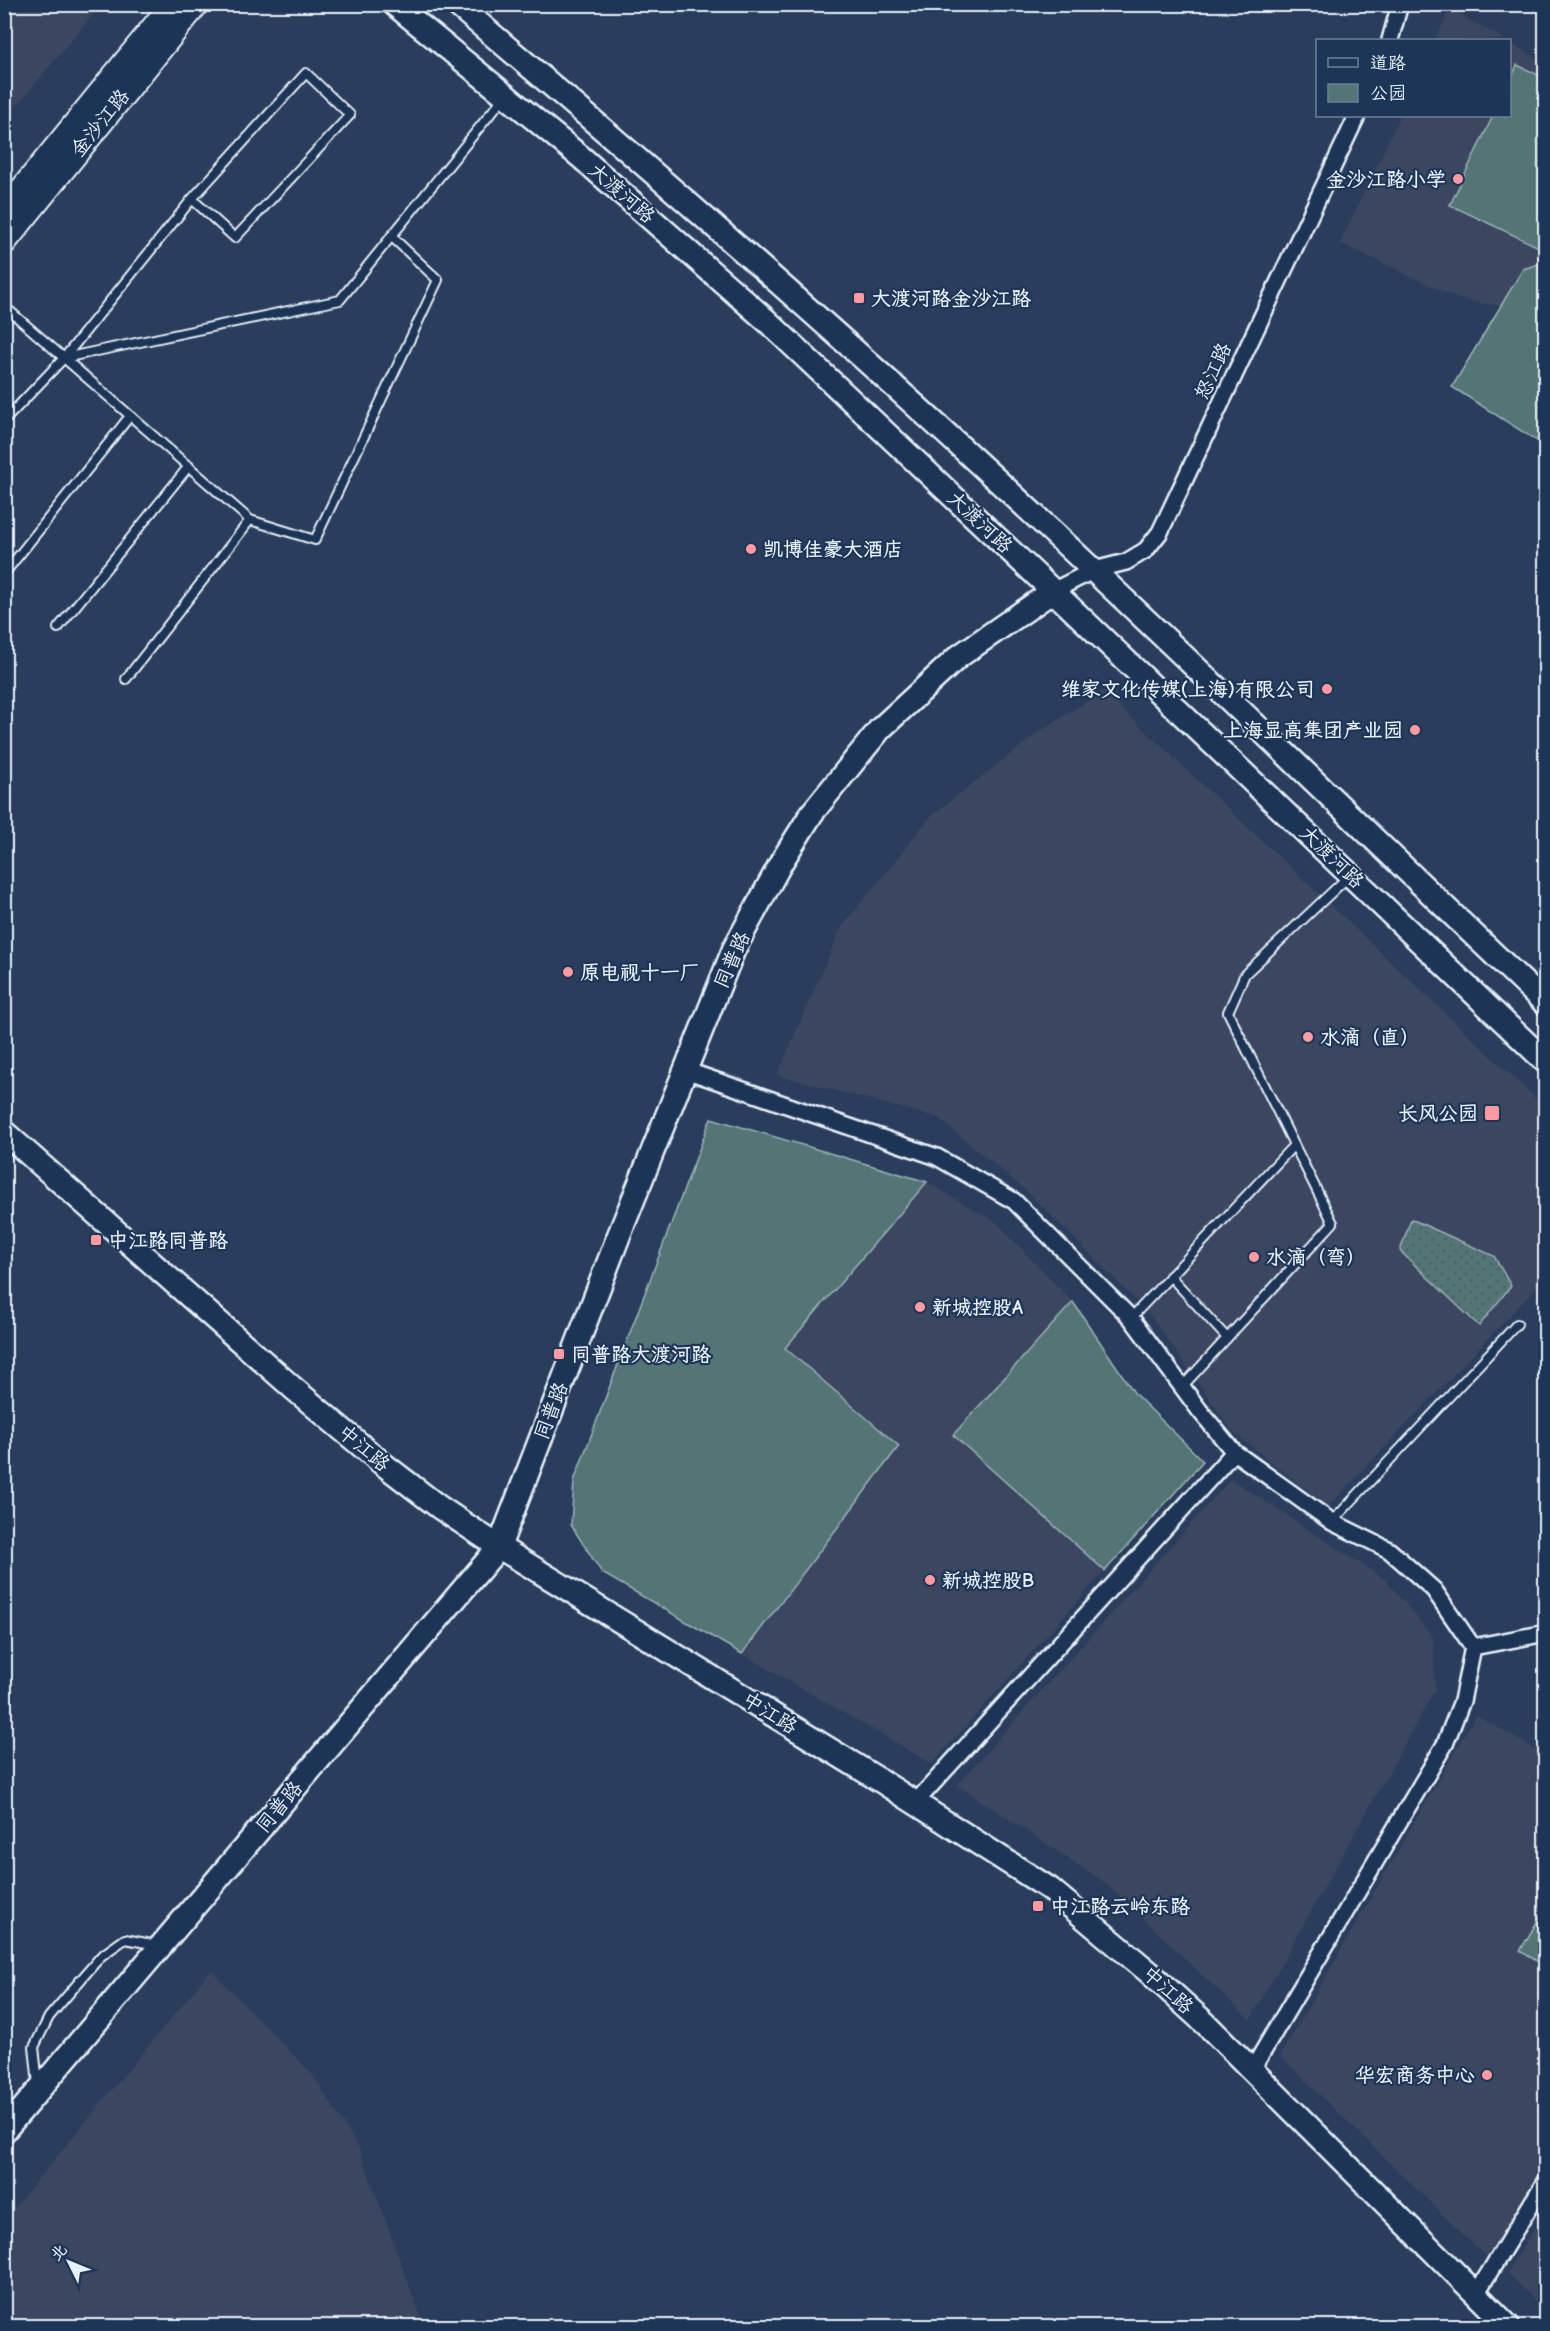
<svg xmlns="http://www.w3.org/2000/svg" width="1550" height="2331" font-family="'Comic Neue','LXGW WenKai TC',sans-serif">
  <style>
    .built { fill: #3a4661 }
    .grass { fill: url(#grass-dots); stroke: #9eb3b7; stroke-width: 1.5 }
    .green { fill: #537576; stroke: #9eb3b7; stroke-width: 1.5 }
    .lines { fill: none; stroke-linecap: round; stroke-linejoin: round }
    .lane-casing { stroke: #e8f1f8; stroke-width: 12 }
    .street-casing { stroke: #e8f1f8; stroke-width: 20 }
    .secondary-casing { stroke: #e8f1f8; stroke-width: 27 }
    .primary-casing { stroke: #e8f1f8; stroke-width: 28 }
    .lane { stroke: #1d3557; stroke-width: 8 }
    .street { stroke: #1d3557; stroke-width: 15 }
    .secondary { stroke: #1d3557; stroke-width: 22 }
    .primary { stroke: #1d3557; stroke-width: 24 }
    .poi-dot { fill: #ff9aa2; stroke: #1d3557; stroke-width: 2 }
    .labels { text-anchor: middle; dominant-baseline: central; stroke-width: 4.5; stroke-linejoin: round; paint-order: stroke }
    .street-label { font-size: 20px; fill: #e8f1f8; stroke: #1d3557 }
    .poi-label { font-size: 20px; font-weight: bold; fill: #e8f1f8; stroke: #1d3557; text-anchor: start }
  </style>
  <defs>
    <pattern id="grass-dots" width="8" height="8" patternUnits="userSpaceOnUse" patternTransform="scale(1.5)"><rect width="8" height="8" fill="#537576"/><path d="M2 2h.1M6 6h.1" fill="none" stroke="#4c5e60" stroke-width="1.8" stroke-linecap="round"/></pattern>
  </defs>
  <rect width="100%" height="100%" fill="#2a3d5c"/>
  <filter id="ink" filterUnits="userSpaceOnUse"><feTurbulence type="fractalNoise" baseFrequency=".0167" numOctaves="2"/><feDisplacementMap in="SourceGraphic" scale="12" xChannelSelector="R" yChannelSelector="G"/><feConvolveMatrix kernelMatrix="1 2 1 2 8 2 1 2 1" color-interpolation-filters="sRGB"/></filter>
  <g filter="url(#ink)">
    <!-- built -->
    <g class="built">
      <polygon points="5,4 101,5 5,120 4,5"/>
      <polygon points="1450,9 1506,40 1435,40"/>
      <polygon points="1510,43 1545,63 1545,262 1523,269 1501,306 1461,300 1340,243 1400,116 1510,116"/>
      <polygon points="1103,691 1545,1107 1545,1279 1328,1507 1233,1432 1150,1315 1029,1193 938,1118 777,1075 841,928 931,816 1040,731"/>
      <polygon points="711,1118 927,1182 996,1222 1073,1302 1135,1394 1203,1461 932,1764 602,1573 571,1525 574,1481"/>
      <polygon points="1231,1479 1386,1580 1433,1637 1435,1690 1250,2020 1104,1882 957,1785"/>
      <polygon points="1476,1715 1545,1755 1545,2163 1487,2258 1280,2056"/>
      <polygon points="211,1970 313,2075 359,2148 424,2326 5,2326 5,2219"/>
      <polygon points="1545,2211 1546,2310 1545,2310 1507,2273"/>
    </g>
    <!-- grass -->
    <polygon class="grass" points="1411,1219 1494,1256 1511,1286 1479,1326 1400,1251"/>
    <!-- green -->
    <g class="green">
      <polygon points="1517,65 1545,78 1545,250 1450,205 1493,116 1510,116 1510,81"/>
      <polygon points="1545,262 1546,262 1545,446 1452,387 1523,269"/>
      <polygon points="711,1118 927,1182 785,1348 899,1446 742,1654 602,1573 571,1525 574,1481"/>
      <polygon points="1073,1302 1135,1394 1203,1461 1105,1571 953,1435"/>
      <polygon points="1545,1908 1546,1966 1545,1966 1520,1951"/>
    </g>
    <g class="lines">
      <!-- lane casing -->
      <g class="lane-casing">
        <g id="lane">
          <polyline points="4,306 64,358 340,300 504,97"/>
          <polyline points="64,358 250,520 315,540 438,280 391,236"/>
          <polyline points="4,421 64,358 192,199 306,73 350,115 235,238 192,199"/>
          <polyline points="4,574 130,416"/>
          <polyline points="58,628 189,466"/>
          <polyline points="126,679 250,520"/>
          <polyline points="1170,1276 1227,1338"/>
          <polyline points="1131,1318 1294,1145"/>
          <polyline points="1182,1387 1333,1223 1228,1012 1245,974 1349,876"/>
          <polyline points="1332,1522 1517,1324"/>
          <polyline points="38,2084 34,2047 49,2017 101,1956 125,1939 157,1945"/>
        </g>
      </g>
      <!-- street casing -->
      <g class="street-casing">
        <g id="street">
          <polyline points="1390,40 1400,4"/>
          <polyline points="1053,591 1094,570 1126,562 1146,550 1160,532 1357,116"/>
          <polyline points="685,1070 937,1157 1014,1201 1131,1318 1200,1411 1234,1452 1332,1522 1389,1550 1434,1590 1473,1647 1462,1701 1445,1744 1252,2070"/>
          <polyline points="1473,1647 1546,1633"/>
          <polyline points="915,1803 1234,1452"/>
          <polyline points="1476,2294 1546,2180"/>
        </g>
      </g>
      <!-- secondary casing -->
      <g class="secondary-casing">
        <g id="secondary">
          <polyline points="394,4 582,158 766,320 1053,591 1546,1062"/>
          <path d="M456 4C674 188 888 376 1095 572 1246 714 1395 860 1546 1004"/>
          <polyline points="4,1132 293,1388 383,1464 439,1507 499,1547 881,1781 1050,1889 1150,1973 1206,2024 1508,2326"/>
          <polyline points="4,2131 499,1547 619,1235 734,949 782,861 812,813 880,729 958,657 1053,591"/>
        </g>
      </g>
      <!-- primary casing -->
      <g class="primary-casing">
        <g id="primary">
          <polyline points="4,212 173,4"/>
          <polyline points="4,242 196,4"/>
        </g>
      </g>
      <!-- lane -->
      <use href="#lane" class="lane"/>
      <!-- street -->
      <use href="#street" class="street"/>
      <!-- secondary -->
      <use href="#secondary" class="secondary"/>
      <!-- primary -->
      <use href="#primary" class="primary"/>
    </g>
  </g>
  <!-- markers -->
  <g class="poi-dot">
    <circle cx="1458" cy="179" r="6"/>
    <rect x="853" y="292" width="12" height="12" rx="3"/>
    <circle cx="751" cy="549" r="6"/>
    <circle cx="1327" cy="689" r="6"/>
    <circle cx="1415" cy="730" r="6"/>
    <circle cx="568" cy="972" r="6"/>
    <circle cx="1308" cy="1037" r="6"/>
    <rect x="1484" y="1105" width="16" height="16" rx="3"/>
    <rect x="90" y="1234" width="12" height="12" rx="3"/>
    <circle cx="1254" cy="1257" r="6"/>
    <circle cx="920" cy="1307" r="6"/>
    <rect x="553" y="1348" width="12" height="12" rx="3"/>
    <circle cx="930" cy="1580" r="6"/>
    <rect x="1032" y="1900" width="12" height="12" rx="3"/>
    <circle cx="1487" cy="2075" r="6"/>
  </g>
  <g class="labels">
    <!-- street labels -->
    <g class="street-label">
      <text transform="translate(100 123) rotate(-51)">金沙江路</text>
      <text transform="translate(622 193) rotate(41)">大渡河路</text>
      <text transform="translate(1213 371) rotate(-65)">怒江路</text>
      <text transform="translate(980 522) rotate(43)">大渡河路</text>
      <text transform="translate(1332 857) rotate(44)">大渡河路</text>
      <text transform="translate(732 960) rotate(-66)">同普路</text>
      <text transform="translate(551 1411) rotate(-69)">同普路</text>
      <text transform="translate(364 1448) rotate(40)">中江路</text>
      <text transform="translate(770 1713) rotate(32)">中江路</text>
      <text transform="translate(279 1807) rotate(-50)">同普路</text>
      <text transform="translate(1168 1990) rotate(42)">中江路</text>
    </g>
    <!-- poi labels -->
    <g class="poi-label">
      <text x="1446" y="179" text-anchor="end">金沙江路小学</text>
      <text x="871" y="298">大渡河路金沙江路</text>
      <text x="763" y="549">凯博佳豪大酒店</text>
      <text x="1315" y="689" text-anchor="end">维家文化传媒(上海)有限公司</text>
      <text x="1403" y="730" text-anchor="end">上海显高集团产业园</text>
      <text x="580" y="972">原电视十一厂</text>
      <text x="1320" y="1037">水滴（直）</text>
      <text x="1478" y="1113" text-anchor="end">长风公园</text>
      <text x="108" y="1240">中江路同普路</text>
      <text x="1266" y="1257">水滴（弯）</text>
      <text x="932" y="1307">新城控股A</text>
      <text x="571" y="1354">同普路大渡河路</text>
      <text x="942" y="1580">新城控股B</text>
      <text x="1050" y="1906">中江路云岭东路</text>
      <text x="1475" y="2075" text-anchor="end">华宏商务中心</text>
    </g>
  </g>
  <!-- margin -->
  <rect width="1550" height="2331" fill="none" stroke="#1d3557" stroke-width="24"/>
  <rect x="12" y="12" width="1526" height="2307" fill="none" stroke="#e8f1f8" stroke-width="2" filter="url(#ink)"/>
  <!-- legend -->
  <rect x="1316" y="39" width="195" height="78" fill="#1d3557" stroke="#6e8097" stroke-width="1.5"/>
  <rect x="1328" y="58" width="30" height="9" fill="#1d3557" stroke="#6e8097" stroke-width="1.5"/>
  <text x="1370" y="69" font-size="18" fill="#e8f1f8">道路</text>
  <rect x="1328" y="84" width="30" height="18" fill="#537576" stroke="#6e8097" stroke-width="1.5"/>
  <text x="1370" y="99" font-size="18" fill="#e8f1f8">公园</text>
  <!-- north arrow -->
  <g transform="translate(69 2262) rotate(313)" stroke="#1d3557" stroke-width="4.5" paint-order="stroke">
  <path d="M0-4.5L10 22L0 15L-10 22Z" fill="#e8f1f8"/>
  <text y="-9" font-size="16" font-weight="bold" text-anchor="middle" fill="#e8f1f8">北</text>
  </g>
</svg>
